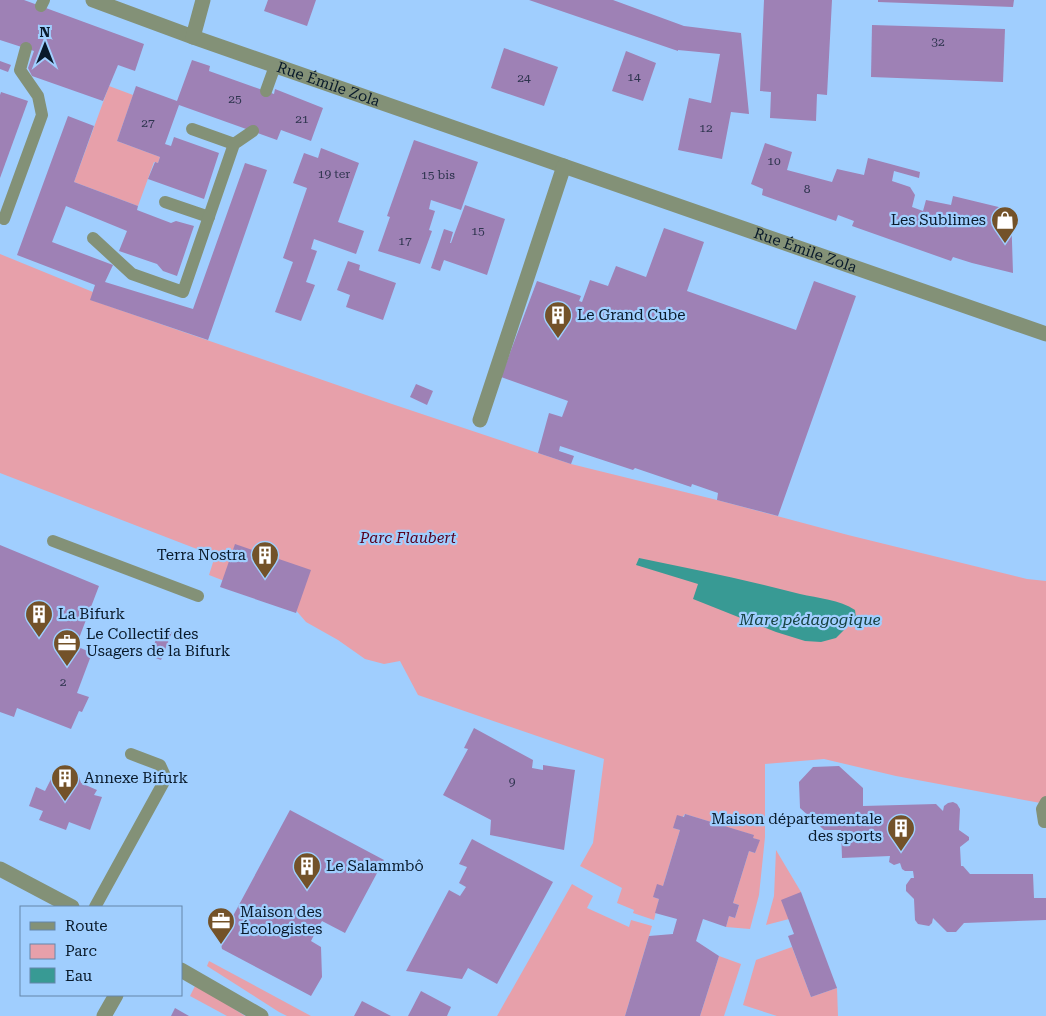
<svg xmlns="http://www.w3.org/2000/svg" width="1046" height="1016" font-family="'Roboto Serif',serif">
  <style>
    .green { fill: #e7a0aa }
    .water { fill: #389a94 }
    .building { fill: #9e81b5 }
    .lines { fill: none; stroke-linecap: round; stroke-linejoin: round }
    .lane { stroke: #839177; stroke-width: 12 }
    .street { stroke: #839177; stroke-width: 15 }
    .labels { text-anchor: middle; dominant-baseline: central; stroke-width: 4.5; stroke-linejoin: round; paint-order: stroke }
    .number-label { font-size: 12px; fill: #2e344e }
    .street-label { font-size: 15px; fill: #091a2b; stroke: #a0cefe }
    .poi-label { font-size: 15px; fill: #091a2b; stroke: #a0cefe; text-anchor: start }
    .park-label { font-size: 15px; font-style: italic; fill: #58001e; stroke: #a0cefe }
    .water-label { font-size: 16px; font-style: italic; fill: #164240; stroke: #a0cefe }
  </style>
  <rect width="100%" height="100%" fill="#a0cefe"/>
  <!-- green -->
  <g class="green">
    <polygon points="109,86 133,95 117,141 160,157 158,163 154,162 138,206 74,182"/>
    <polygon points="0,254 93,292 91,300 392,404 571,464 717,500 848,535 1027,579 1046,581 1046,804 896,776 824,759 765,764 765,837 759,895 750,929 726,927 729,916 735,918 739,905 733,903 749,851 755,853 759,840 753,838 753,835 685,814 673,828 680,830 663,886 653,897 659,899 654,920 633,913 634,910 617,903 622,888 580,866 593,843 604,759 418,695 400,661 384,664 365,659 338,640 306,622 294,608 209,575 215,556 0,473"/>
    <polygon points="776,850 801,892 789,919 766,925 774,896"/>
    <polygon points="572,884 593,896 587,908 629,927 631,920 652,926 625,1016 497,1016"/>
    <polygon points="792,947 811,997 837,988 838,1016 777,1016 743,1005 756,960"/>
    <polygon points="719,956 741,964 724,1016 700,1016"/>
    <polygon points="209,961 311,1016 287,1016 279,1012 207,966"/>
    <polygon points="196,984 245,1016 227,1016 190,996"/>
  </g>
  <!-- water -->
  <path class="water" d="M639 558C693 569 747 580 800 594 818 598 840 600 855 610L856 618 836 638 821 642 805 641 776 632 693 599 698 584 636 565Z"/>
  <!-- building -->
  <g class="building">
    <polygon points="0,0 24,0 144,44 135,71 118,65 103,101 32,76 28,68 34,51 0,40"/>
    <polygon points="268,0 316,0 307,26 264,11"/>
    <polygon points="529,0 613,0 684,26 741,33 749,114 731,112 722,159 678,150 689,98 711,103 720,54 678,50 678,51"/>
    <polygon points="764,0 832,0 827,95 817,94 816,121 770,118 771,92 760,91"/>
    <polygon points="878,0 1014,0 1013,7 878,2"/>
    <polygon points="872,25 1005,29 1003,82 871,77"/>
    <polygon points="504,48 558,67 544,106 491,88"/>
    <polygon points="626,51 656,63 643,101 612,91"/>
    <polygon points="192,60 210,66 209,71 274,94 275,89 323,108 311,141 281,130 277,140 179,105 165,144 171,146 174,137 219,153 204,199 148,179 155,162 158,163 160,157 117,141 136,86 177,101"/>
    <polygon points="0,61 11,65 8,72 0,69"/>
    <polygon points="1,92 28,101 0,178 0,95"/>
    <polygon points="68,116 94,126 74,182 138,206 137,210 171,223 176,221 194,226 177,276 163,271 157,264 119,251 127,231 66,206 52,242 113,265 105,282 193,309 245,163 267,170 208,340 90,300 95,285 17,255"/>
    <polygon points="414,140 478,162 461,210 431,200 429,209 435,211 429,230 432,231 420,264 378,251 390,217 387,216"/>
    <polygon points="765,143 792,152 787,170 832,182 837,169 864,175 868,158 920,172 919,178 894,171 892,181 910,187 915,195 912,207 923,211 926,200 951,205 953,196 1011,210 1013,273 972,263 953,257 951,261 852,226 854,221 838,215 836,221 762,195 763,189 751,184"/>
    <polygon points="321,148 359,163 338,222 364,231 356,254 314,239 311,249 317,251 306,282 315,285 301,321 275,312 293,262 283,258 307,188 293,183 304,153 318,158"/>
    <polygon points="465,205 505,219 487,275 444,260 440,271 431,268 444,229 453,232 450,243 451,243"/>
    <polygon points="664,228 704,242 687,291 796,330 814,281 856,296 778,516 717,500 718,493 692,484 691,487 635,468 633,470 560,446 559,451 574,456 571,464 538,453 549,413 562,417 568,401 501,377 537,281 581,296 579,301 582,302 590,280 608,286 616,266 646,277"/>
    <polygon points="348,261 360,265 359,270 396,283 383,320 346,307 350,295 337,290"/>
    <polygon points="416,384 433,391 427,405 410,397"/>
    <polygon points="235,544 311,570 296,613 220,587"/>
    <polygon points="0,545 99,586 76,646 92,653 77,693 89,697 82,712 79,711 71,729 17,708 14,717 0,712"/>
    <polygon points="160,628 172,632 161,660 150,656"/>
    <polygon points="474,728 533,760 532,768 543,770 543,765 575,770 564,850 490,835 491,820 443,795 468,749 464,748"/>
    <polygon points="839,766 863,788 863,806 936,804 943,811 944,806 948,803 953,802 957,804 960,809 959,830 969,837 969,840 960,847 961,866 963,866 970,874 1033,874 1034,898 1046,898 1046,920 964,923 956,932 947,932 933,918 932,923 929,926 918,924 915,920 914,899 906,891 906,885 911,878 914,878 913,871 905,871 902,869 900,863 894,865 889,862 890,856 842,858 841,830 824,830 800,808 799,782 813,767"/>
    <polygon points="72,774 79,777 81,783 97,790 94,795 102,797 90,830 69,822 66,830 39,820 43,811 29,806 36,787 45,791 51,779 61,783 64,776"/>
    <polygon points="290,810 384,860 345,933 322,921 316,931 311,941 321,947 322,977 311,996 222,949 220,940"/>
    <polygon points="685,814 754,835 753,838 760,840 755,853 749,851 733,903 739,905 735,918 729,916 726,927 703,919 696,941 719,956 700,1016 625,1016 649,936 673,934 673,933 677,919 655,913 659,899 653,897 657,884 663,886 680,830 673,828 677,815 684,817"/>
    <polygon points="472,839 553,882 497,984 468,968 462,979 406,971 449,890 460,896 466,887 459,883 467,867 459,864"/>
    <polygon points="801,892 837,988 811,997 788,936 794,934 781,900"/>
    <polygon points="421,991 451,1007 447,1016 408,1016"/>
    <polygon points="362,1001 391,1016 354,1016"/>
    <polygon points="175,1008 189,1016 171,1016"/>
  </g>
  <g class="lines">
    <!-- lane -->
    <g class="lane">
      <polyline points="41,6 44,0"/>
      <polyline points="266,91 275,66"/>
      <polyline points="192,129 234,144"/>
      <polyline points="165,202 209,217"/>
      <polyline points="4,219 42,115 38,96 20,70 26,48"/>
      <polyline points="93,238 132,274 183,292 234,144 253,131"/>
      <polyline points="53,541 198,596"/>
      <polyline points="1044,822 1042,809 1046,802"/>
      <polyline points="95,907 166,778 160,765 131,754"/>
    </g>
    <!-- street -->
    <g class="street">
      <path id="s1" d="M93 0 193 37 1046 334"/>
      <polyline points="193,37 203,0"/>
      <polyline points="480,420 564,166"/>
      <polyline points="0,869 72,907"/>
      <polyline points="181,970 261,1016"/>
      <polyline points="104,1016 116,995"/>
    </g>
  </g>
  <!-- icons -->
  <defs>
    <g id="shop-pin" transform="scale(1.4375)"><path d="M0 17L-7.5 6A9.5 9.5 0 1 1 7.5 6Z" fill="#735229" stroke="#a0cefe"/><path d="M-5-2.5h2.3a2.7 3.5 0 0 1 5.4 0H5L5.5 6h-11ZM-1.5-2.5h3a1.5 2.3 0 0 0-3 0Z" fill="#fff"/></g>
    <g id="building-pin" transform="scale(1.4375)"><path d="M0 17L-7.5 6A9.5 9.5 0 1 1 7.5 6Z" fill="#735229" stroke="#a0cefe"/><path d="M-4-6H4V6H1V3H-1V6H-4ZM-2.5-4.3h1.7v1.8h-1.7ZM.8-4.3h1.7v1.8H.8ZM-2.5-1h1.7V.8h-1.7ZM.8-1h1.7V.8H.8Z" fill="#fff"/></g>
    <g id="office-pin" transform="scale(1.4375)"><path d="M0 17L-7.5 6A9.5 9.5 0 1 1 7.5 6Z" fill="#735229" stroke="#a0cefe"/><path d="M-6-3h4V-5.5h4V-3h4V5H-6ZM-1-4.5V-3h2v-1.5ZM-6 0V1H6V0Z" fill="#fff"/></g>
  </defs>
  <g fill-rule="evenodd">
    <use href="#shop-pin" x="1005" y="220"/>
    <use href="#building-pin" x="558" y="315"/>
    <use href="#building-pin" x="265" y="555"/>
    <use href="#building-pin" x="39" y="614"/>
    <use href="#office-pin" x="67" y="643"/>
    <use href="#building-pin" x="65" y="778"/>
    <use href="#building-pin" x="901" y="828"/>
    <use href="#building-pin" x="307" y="866"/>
    <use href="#office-pin" x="221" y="921"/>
  </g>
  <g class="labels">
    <!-- number labels -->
    <g class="number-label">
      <text x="938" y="42">32</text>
      <text x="634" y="77">14</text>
      <text x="524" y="78">24</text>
      <text x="235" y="99">25</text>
      <text x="302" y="119">21</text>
      <text x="148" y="123">27</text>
      <text x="706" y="128">12</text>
      <text x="774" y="161">10</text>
      <text x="334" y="174">19 ter</text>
      <text x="438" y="175">15 bis</text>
      <text x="807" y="189">8</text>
      <text x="478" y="231">15</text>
      <text x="405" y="241">17</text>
      <text x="63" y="682">2</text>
      <text x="512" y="782">9</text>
    </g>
    <!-- street labels -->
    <g class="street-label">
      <text stroke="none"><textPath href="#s1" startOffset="250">Rue Émile Zola</textPath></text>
      <text stroke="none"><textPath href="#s1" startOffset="755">Rue Émile Zola</textPath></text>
    </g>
    <!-- poi labels -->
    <g class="poi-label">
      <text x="986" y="220" text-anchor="end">Les Sublimes</text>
      <text x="577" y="315">Le Grand Cube</text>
      <text x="246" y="555" text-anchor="end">Terra Nostra</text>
      <text x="58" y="614">La Bifurk</text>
      <text x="86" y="634">Le Collectif des<tspan x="86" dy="17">Usagers de la Bifurk</tspan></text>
      <text x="84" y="778">Annexe Bifurk</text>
      <text x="882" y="819" text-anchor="end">Maison départementale<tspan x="882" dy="17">des sports</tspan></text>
      <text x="326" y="866">Le Salammbô</text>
      <text x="240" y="912">Maison des<tspan x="240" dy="17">Écologistes</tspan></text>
    </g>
    <!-- park labels -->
    <g class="park-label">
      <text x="408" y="538">Parc Flaubert</text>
    </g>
    <!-- water labels -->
    <g class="water-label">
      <text x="810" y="619">Mare pédagogique</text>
    </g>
  </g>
  <!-- legend -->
  <rect x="20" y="906" width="162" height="90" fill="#a0cefe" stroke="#6486aa"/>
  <rect x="30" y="922" width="25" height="8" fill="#839177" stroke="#6486aa"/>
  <text x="65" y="931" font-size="15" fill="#091a2b">Route</text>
  <rect x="30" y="944" width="25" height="15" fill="#e7a0aa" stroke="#6486aa"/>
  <text x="65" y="956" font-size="15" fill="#091a2b">Parc</text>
  <rect x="30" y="968" width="25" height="15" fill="#389a94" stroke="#6486aa"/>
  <text x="65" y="981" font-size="15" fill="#091a2b">Eau</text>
  <!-- north arrow -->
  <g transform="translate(45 45)" stroke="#a0cefe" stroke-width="4" paint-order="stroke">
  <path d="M0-4L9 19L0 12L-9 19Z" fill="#091a2b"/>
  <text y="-8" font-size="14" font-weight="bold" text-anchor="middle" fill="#091a2b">N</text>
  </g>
</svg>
